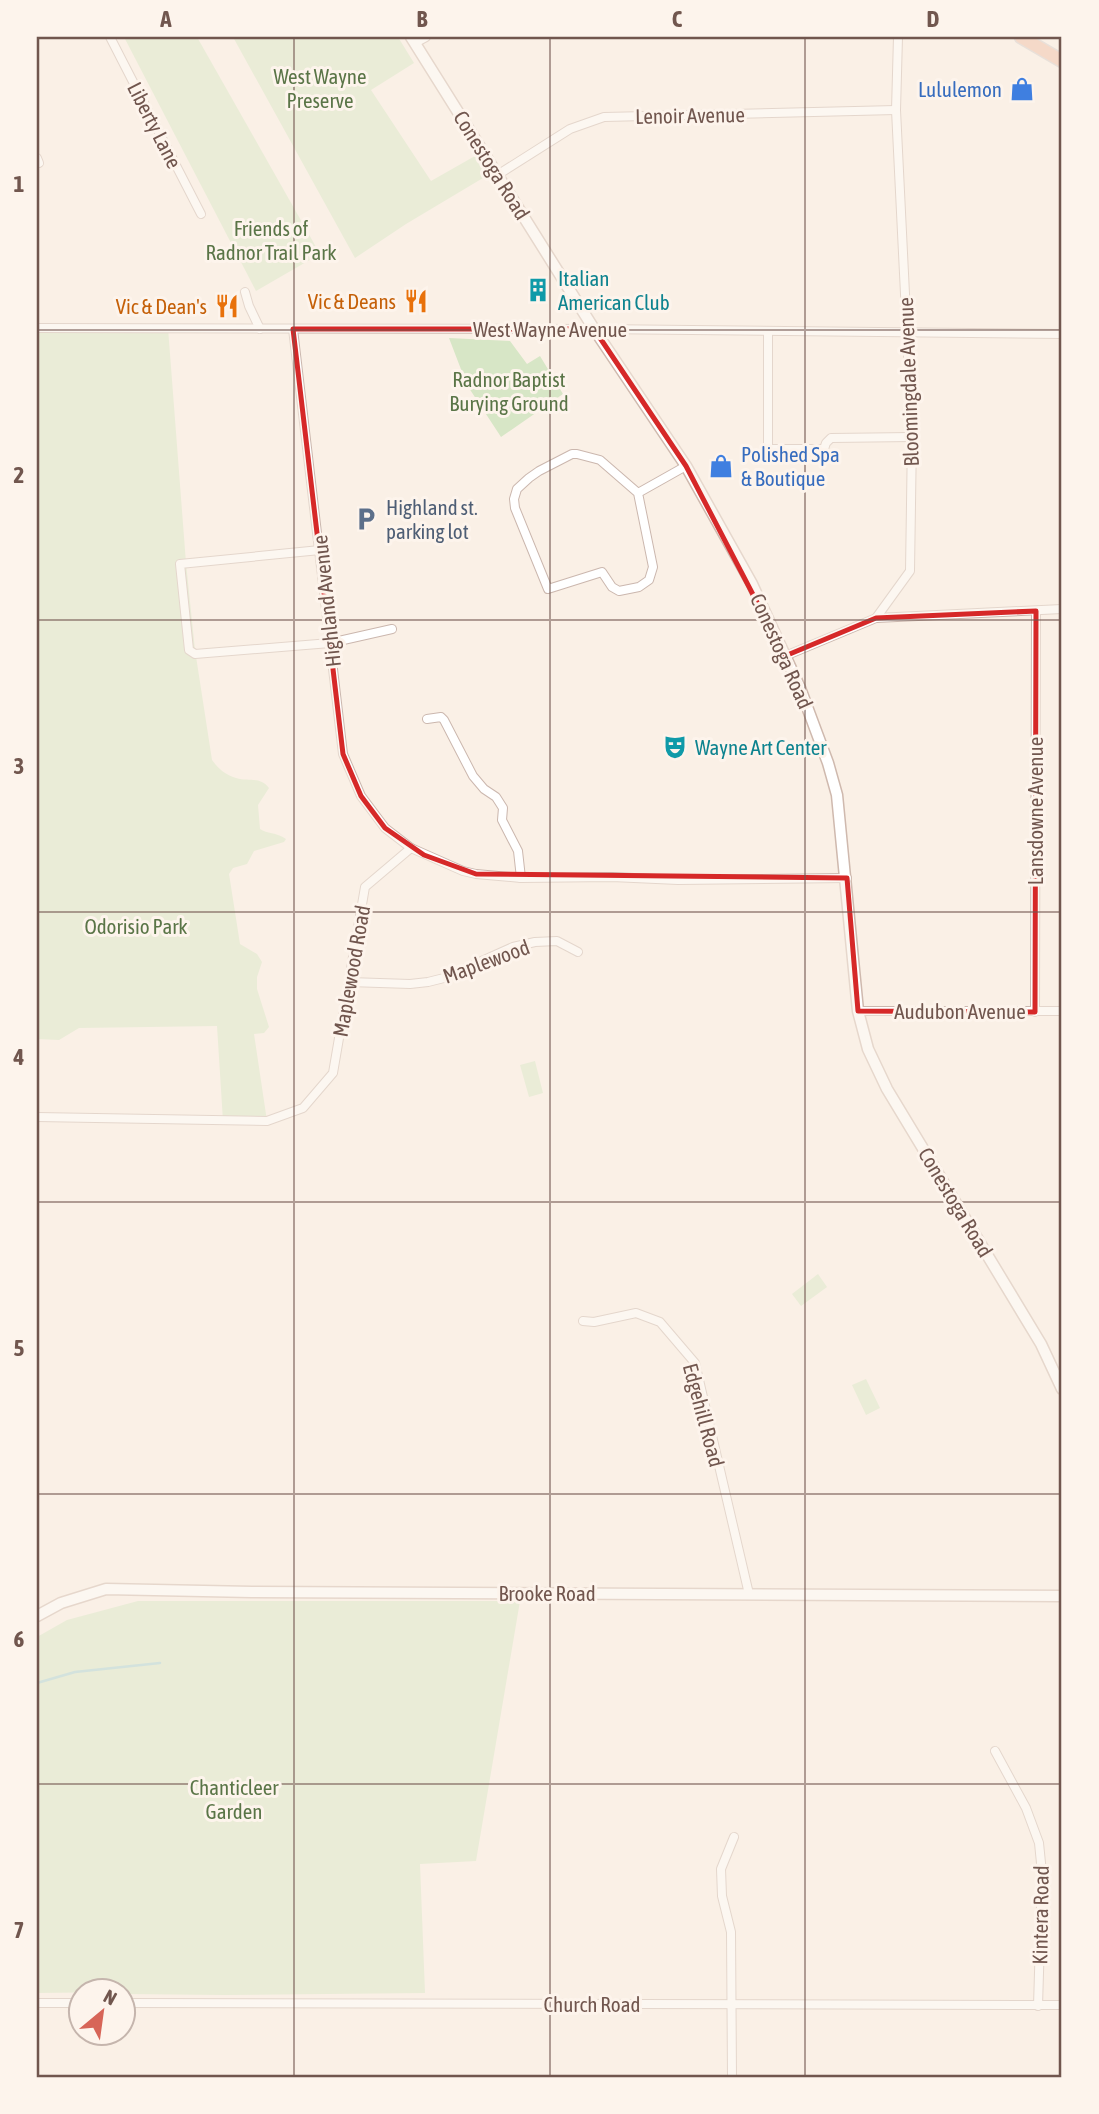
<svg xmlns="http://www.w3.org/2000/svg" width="1099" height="2114" font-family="'Asap Condensed',sans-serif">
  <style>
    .green { fill: #d7e6c6 }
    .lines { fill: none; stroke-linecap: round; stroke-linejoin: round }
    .stream { stroke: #a4d1d2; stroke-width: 2.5 }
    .minor-casing { stroke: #cbb7ae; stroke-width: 10 }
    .secondary-casing { stroke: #cfb9ae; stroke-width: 13 }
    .trunk-casing { stroke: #d4ccca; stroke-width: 15 }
    .minor { stroke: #fff; stroke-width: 8 }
    .secondary { stroke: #fff; stroke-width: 10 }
    .trunk { stroke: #f0bda4; stroke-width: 12 }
    .marked { fill: none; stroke: #d62828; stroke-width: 5; stroke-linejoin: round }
    .grid { fill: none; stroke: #71564e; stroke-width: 2; stroke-opacity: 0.55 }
    .labels { text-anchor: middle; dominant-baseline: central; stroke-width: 6; stroke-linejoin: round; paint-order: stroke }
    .park-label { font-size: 21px; fill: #5a7547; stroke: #fdf4ec }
    .shop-label { font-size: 21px; fill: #366cbe; stroke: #fdf4ec; text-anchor: end }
    .street-label { font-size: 21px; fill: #71564e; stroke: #fdf4ec }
    .culture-label { font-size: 21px; fill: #0d838f; stroke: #fdf4ec; text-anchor: start }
    .food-label { font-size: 21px; fill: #c56008; stroke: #fdf4ec; text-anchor: end }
    .service-label { font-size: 21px; fill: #4e5e75; stroke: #fdf4ec; text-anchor: start }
    .neatline { fill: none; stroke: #71564e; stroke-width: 2.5 }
    .grid-label { font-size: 23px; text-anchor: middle; font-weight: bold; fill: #71564e }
  </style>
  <rect width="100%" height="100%" fill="#faf0e6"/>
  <!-- green -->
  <g class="green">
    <polygon points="124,37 197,37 320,254 256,291"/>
    <polygon points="233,37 398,37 414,63 371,90 431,181 475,156 488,175 406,224 355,258"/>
    <path d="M37 328H168L186 563 195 650 212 760C218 768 225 775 236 778 249 782 260 776 269 788L258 805 260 829C267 834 276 832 286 839L284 842 254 851 247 864 233 868 229 874 240 944 257 954 262 962 257 977V989L269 1027 264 1033 254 1034 267 1121H223L217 1026 79 1028 59 1040 37 1039Z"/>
    <polygon points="449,338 510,341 527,364 540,356 563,394 501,437 467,385"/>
    <polygon points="535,1061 543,1093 529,1097 520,1065"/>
    <polygon points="818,1274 827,1287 801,1306 792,1294"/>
    <polygon points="866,1379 880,1408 866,1415 852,1385"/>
    <polygon points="138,1601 520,1601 476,1861 420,1864 425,1993 225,1995 123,1994 122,1992 37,1993 37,1637 67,1620"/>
  </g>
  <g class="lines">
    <!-- stream -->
    <polyline class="stream" points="37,1683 75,1672 160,1663"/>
    <!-- minor casing -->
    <g class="minor-casing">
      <g id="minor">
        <polyline points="110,37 201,214"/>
        <polyline points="415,43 426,37"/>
        <polyline points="37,158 39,163"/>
        <polyline points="499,174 570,129 604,117 896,110"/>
        <polyline points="245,292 249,306 260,329"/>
        <polyline points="37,328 594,329 1062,334"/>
        <polyline points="293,329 343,754 361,796 385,828 411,848"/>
        <polyline points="768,332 768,449 824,449 826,443 831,438 912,437"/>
        <polyline points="638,493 653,567 649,580 639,587 619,591 612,587 602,572 548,589 515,508 514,499 517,489 529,478 539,471 572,454 577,454 600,460 638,493 686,466"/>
        <polyline points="320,550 180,564 189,650 195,654 330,643 392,629"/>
        <polyline points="876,618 1062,609"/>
        <polyline points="785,656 876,618 910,571 912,437 896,110 898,37"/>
        <polyline points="427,719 441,717 444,720 473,776 484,789 496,797 503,808 502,820 518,851 521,878"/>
        <polyline points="349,982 410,984 428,982 444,978 513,947 535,942 557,941 578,952"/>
        <polyline points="858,1011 1062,1011"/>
        <polyline points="1035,1012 1036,611"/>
        <polyline points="37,1117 267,1121 303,1108 333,1073 365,887 411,848 463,871 476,874 521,878 612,877 678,880 847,878"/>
        <polyline points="583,1321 594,1322 636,1313 660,1322 695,1363 749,1594"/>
        <polyline points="995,1751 1026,1808 1039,1843 1042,1873 1038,2006"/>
        <polyline points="37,2003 80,2003"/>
        <polyline points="122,2003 1062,2005"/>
        <polyline points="732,2077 731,1932 722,1896 721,1869 734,1837"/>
      </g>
    </g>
    <!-- secondary casing -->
    <g class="secondary-casing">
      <g id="secondary">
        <polyline points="411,37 594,329 686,466 752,584 800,688 828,763 837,795 858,1011 868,1049 887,1089 1041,1344 1062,1389"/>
        <polyline points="37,1616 61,1603 106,1589 252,1592 1062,1596"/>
      </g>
    </g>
    <!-- trunk casing -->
    <g class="trunk-casing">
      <polyline id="trunk" points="1021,37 1062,61"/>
    </g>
    <!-- minor -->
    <use href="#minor" class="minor"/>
    <!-- secondary -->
    <use href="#secondary" class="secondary"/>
    <!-- trunk -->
    <use href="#trunk" class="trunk"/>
  </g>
  <!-- marked area -->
  <path d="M0 0H1099V2114H0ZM293 329H594L686 466 785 656 876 618 1036 611 1035 1012 858 1011 847 878 476 874 424 855 385 828 361 796 343 754Z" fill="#faf0e6" fill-opacity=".55" fill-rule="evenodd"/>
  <path class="marked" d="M293 329H594L686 466 785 656 876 618 1036 611 1035 1012 858 1011 847 878 476 874 424 855 385 828 361 796 343 754Z"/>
  <!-- grid -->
  <path class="grid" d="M294 37V2077M550 37V2077M805 37V2077M37 330H1062M37 620H1062M37 912H1062M37 1202H1062M37 1494H1062M37 1784H1062"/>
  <!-- icons -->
  <defs>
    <g id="shop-bare" transform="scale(1.89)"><path d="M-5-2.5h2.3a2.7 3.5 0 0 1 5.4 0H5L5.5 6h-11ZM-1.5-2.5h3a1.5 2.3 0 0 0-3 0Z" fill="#3f7fe0" stroke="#fdf4ec" stroke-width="2.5" paint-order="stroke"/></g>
    <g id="building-bare" transform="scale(1.89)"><path d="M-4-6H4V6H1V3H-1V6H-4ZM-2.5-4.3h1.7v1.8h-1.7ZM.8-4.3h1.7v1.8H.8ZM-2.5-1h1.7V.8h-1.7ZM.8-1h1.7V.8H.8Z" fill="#0f9aa8" stroke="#fdf4ec" stroke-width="2.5" paint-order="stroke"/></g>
    <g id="restaurant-bare" transform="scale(1.89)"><path d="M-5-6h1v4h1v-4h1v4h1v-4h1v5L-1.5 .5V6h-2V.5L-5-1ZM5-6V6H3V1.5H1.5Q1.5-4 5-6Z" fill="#e8710a" stroke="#fdf4ec" stroke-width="2.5" paint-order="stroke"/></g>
    <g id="parking-bare" transform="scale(1.89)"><path d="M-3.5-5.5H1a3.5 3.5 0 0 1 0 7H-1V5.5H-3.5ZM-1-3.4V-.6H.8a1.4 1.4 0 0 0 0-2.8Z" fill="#5c6f8a" stroke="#fdf4ec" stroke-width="2.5" paint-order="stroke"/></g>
    <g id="theatre-bare" transform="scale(1.89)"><path d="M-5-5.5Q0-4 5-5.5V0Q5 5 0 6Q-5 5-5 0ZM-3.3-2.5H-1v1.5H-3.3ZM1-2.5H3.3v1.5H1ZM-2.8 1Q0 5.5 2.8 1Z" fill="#0f9aa8" stroke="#fdf4ec" stroke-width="2.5" paint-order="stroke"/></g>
  </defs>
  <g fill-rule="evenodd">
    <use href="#shop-bare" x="1022" y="89"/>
    <use href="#building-bare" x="538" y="290"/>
    <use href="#restaurant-bare" x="416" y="301"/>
    <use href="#restaurant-bare" x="227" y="306"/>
    <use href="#shop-bare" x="721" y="466"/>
    <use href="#parking-bare" x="366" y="519"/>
    <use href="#theatre-bare" x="675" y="747"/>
  </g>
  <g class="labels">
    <!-- park labels -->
    <g class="park-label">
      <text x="320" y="76">West Wayne<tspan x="320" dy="24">Preserve</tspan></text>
      <text x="271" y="228">Friends of<tspan x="271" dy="24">Radnor Trail Park</tspan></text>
      <text x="509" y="379">Radnor Baptist<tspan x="509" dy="24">Burying Ground</tspan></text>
      <text x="136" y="926">Odorisio Park</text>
      <text x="234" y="1787">Chanticleer<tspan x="234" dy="24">Garden</tspan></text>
    </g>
    <!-- shop labels -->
    <g class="shop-label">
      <text x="1002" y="89">Lululemon</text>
      <text x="741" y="454" text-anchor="start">Polished Spa<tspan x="741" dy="24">&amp; Boutique</tspan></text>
    </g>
    <!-- street labels -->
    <g class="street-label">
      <text transform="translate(690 115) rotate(-1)">Lenoir Avenue</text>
      <text transform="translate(155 125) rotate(63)">Liberty Lane</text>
      <text transform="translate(492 165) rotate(58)">Conestoga Road</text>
      <text x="550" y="329">West Wayne Avenue</text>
      <text transform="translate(908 382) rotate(-92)">Bloomingdale Avenue</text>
      <text transform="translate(326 601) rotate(-96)">Highland Avenue</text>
      <text transform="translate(782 651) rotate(66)">Conestoga Road</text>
      <text transform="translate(1035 811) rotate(-90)">Lansdowne Avenue</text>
      <text transform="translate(486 961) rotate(-20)">Maplewood</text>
      <text transform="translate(351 971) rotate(-80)">Maplewood Road</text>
      <text x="960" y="1011">Audubon Avenue</text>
      <text transform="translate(956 1202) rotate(59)">Conestoga Road</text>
      <text transform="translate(704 1415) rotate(75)">Edgehill Road</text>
      <text x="547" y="1593">Brooke Road</text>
      <text transform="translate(1040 1915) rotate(-89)">Kintera Road</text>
      <text x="592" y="2004">Church Road</text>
    </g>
    <!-- culture labels -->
    <g class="culture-label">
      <text x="558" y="278">Italian<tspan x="558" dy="24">American Club</tspan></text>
      <text x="695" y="747">Wayne Art Center</text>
    </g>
    <!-- food labels -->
    <g class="food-label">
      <text x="396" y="301">Vic &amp; Deans</text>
      <text x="207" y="306">Vic &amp; Dean's</text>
    </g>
    <!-- service labels -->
    <g class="service-label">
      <text x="386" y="507">Highland st.<tspan x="386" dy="24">parking lot</tspan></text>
    </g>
  </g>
  <!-- border -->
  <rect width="1099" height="2114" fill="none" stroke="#fdf4ec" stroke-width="77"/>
  <!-- north arrow -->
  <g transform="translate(102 2012) rotate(29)"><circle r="33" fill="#fdf4ec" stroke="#c5b5ad" stroke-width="2"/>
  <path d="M0-5L12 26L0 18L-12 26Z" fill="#d76558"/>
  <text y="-10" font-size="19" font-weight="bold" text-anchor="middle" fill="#71564e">N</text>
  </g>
  <rect x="38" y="38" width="1022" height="2038" class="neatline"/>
  <g class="grid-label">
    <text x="166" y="27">A</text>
    <text x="422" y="27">B</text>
    <text x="677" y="27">C</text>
    <text x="933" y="27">D</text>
    <text x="19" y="192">1</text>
    <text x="19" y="483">2</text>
    <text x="19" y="774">3</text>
    <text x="19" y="1065">4</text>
    <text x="19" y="1356">5</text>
    <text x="19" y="1647">6</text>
    <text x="19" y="1938">7</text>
  </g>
</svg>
